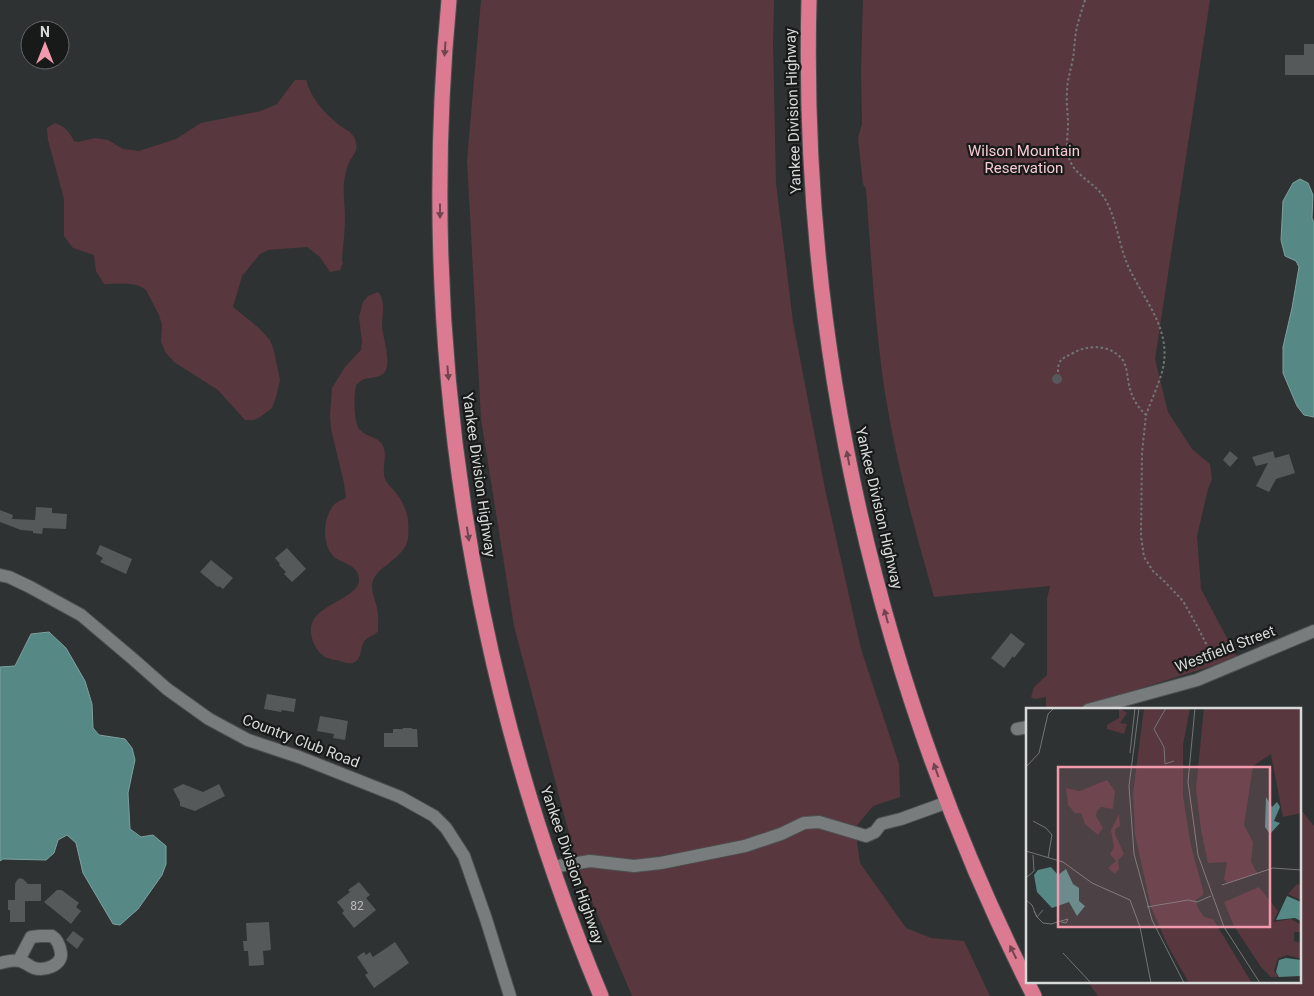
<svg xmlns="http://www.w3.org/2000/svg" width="1314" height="996" font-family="Roboto,sans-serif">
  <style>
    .green { fill: #59373f }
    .water { fill: #568986; stroke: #7da19f }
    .building { fill: #565959 }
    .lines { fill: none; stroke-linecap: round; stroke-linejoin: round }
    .minor-casing { stroke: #4d5050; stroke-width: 14 }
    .highway-casing { stroke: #4d5050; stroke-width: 17 }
    .path { stroke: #737676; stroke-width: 2; stroke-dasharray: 2.5 2.5; stroke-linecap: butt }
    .minor { stroke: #787c7c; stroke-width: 12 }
    .highway { stroke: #dc7a91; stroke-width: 15 }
    .oneway { fill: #704550 }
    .labels { text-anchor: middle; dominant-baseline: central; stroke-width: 4.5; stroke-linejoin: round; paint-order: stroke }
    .number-label { font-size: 12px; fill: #b8baba }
    .street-label { font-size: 15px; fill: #d8dada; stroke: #181a1a }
    .park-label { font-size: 15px; fill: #f8cbd4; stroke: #181a1a }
    .inset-road { fill: none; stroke: #737575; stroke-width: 1 }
    .view { fill: #f29aad; fill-opacity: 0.15; stroke: #f29aad; stroke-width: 2.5 }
    .inset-edge { fill: none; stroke: #d8dada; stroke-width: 2.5 }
  </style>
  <rect width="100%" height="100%" fill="#2f3232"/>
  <!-- green -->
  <g class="green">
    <polygon points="481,0 774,0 773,42 776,183 793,322 825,489 861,649 899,764 900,797 873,806 855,828 860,863 906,928 931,938 964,941 990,996 632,996 579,871 514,626 481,419 467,160"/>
    <path d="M863 0H1210L1155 359 1168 412 1192 449 1210 464 1212 479 1208 489 1197 536 1201 589 1237 657 1212 666 1071 710H1046V697L1035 699 1031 697 1034 687 1047 675V599L1050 586 934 597C915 530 896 462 885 393 875 326 871 257 866 189L863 184 858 138 862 124 861 70Z"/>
    <path d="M295 80H306C311 98 324 113 339 125 345 129 350 131 354 137 361 151 352 154 348 165 346 168 346 172 345 176 342 190 345 203 345 218 345 232 343 246 342 260L343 263 340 270 330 272 320 257 307 247 268 250 260 254 242 276 233 307 259 328 270 340 274 351 280 380 276 397 272 408 260 417 254 420H245L218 390 174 362 166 353 161 342 162 325 159 315 146 290C136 281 116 284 104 284L96 271 94 255 73 248 64 236V199L48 140 47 128 55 123C65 127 69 131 74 141L78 142 95 138 108 140 123 149 139 151 176 139 201 123 261 111 277 104Z"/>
    <path d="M378 292C386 301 382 315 382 327 383 337 392 365 384 373 377 379 369 377 362 380 361 381 357 384 356 385 354 395 353 423 360 430 366 437 377 436 382 444 389 455 380 470 386 481 388 485 393 489 396 493 402 500 407 511 408 520 410 546 406 549 387 565 382 568 377 573 374 578 369 588 375 598 377 608 379 615 378 623 378 631 375 636 367 636 364 642 360 648 362 658 355 662 350 665 344 662 340 661 335 660 329 659 325 657 315 651 308 634 312 623 319 604 357 598 359 581 360 564 341 564 333 556 322 543 323 519 333 506 336 502 342 500 346 498L344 483 331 429 330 415 332 388 345 367 361 350 362 341 359 317 363 302 368 296Z"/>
    <polygon points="1300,809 1314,826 1314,996 1098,996 1090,985 1090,982 1300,982"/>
  </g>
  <!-- water -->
  <g class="water">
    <polygon points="1300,179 1308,183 1313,195 1312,218 1314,223 1314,417 1304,415 1297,406 1283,373 1283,347 1292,308 1299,267 1296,261 1285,256 1281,240 1283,201 1293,183"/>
    <polygon points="49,632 66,648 85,681 92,704 93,728 99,735 125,739 132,748 135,760 128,793 130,829 141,837 153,835 166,846 166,864 162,875 138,909 120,925 113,924 83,873 76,843 67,835 58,840 54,853 46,860 3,859 0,861 0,667 15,666 31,634"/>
  </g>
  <!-- building -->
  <g class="building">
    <polygon points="1304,44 1314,44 1314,75 1285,75 1285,55 1304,55"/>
    <circle cx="1057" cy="379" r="5"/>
    <polygon points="1230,451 1238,458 1230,467 1223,460"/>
    <polygon points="1273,451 1275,458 1289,454 1295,473 1276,479 1269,492 1256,486 1268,463 1256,466 1252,457"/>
    <polygon points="36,507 52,508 52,513 67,514 66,529 43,528 42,534 33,533 33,531 21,530 0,522 0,510 13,515 12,519 35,520"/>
    <polygon points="100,545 132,559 126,574 100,562 103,558 96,554"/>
    <polygon points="287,548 306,569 292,582 284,574 286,572 279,565 280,564 275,558"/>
    <polygon points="211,560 233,578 223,589 219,586 218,587 200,572"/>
    <polygon points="1011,633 1025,644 1014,658 1013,656 1004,668 991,658"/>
    <polygon points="267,694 296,699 294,712 282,710 281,712 264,709"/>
    <polygon points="320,716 348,721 345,740 333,738 334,734 317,731"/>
    <polygon points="403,728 412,728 412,729 417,729 418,747 384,747 384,733 393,733 393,729 403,729"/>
    <polygon points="183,784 203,792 219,784 225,796 195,811 180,806 180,802 173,789"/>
    <polygon points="20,878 23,879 28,884 41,884 41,901 25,901 25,922 10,922 10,910 8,910 8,900 15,900 15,884 17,880"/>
    <polygon points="359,882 370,895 366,898 376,910 354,928 342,913 344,911 337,902 350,892 348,890"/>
    <polygon points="57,890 61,890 63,891 79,903 76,907 81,911 71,924 44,902"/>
    <polygon points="269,922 271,950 263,951 264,965 249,966 248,951 244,951 243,941 247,941 246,923"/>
    <polygon points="73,931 84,939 77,949 66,940"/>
    <polygon points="395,942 409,963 374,988 365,975 368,973 357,957 364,952 366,955 370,952 373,957"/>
  </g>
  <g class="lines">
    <!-- minor casing -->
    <g class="minor-casing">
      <g id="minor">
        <polyline points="0,575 9,577 30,587 81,615 133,659 167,689 209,719 248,740 299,757 400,797 434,816 446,828 464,856 486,919 510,996"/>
        <polyline points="1088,710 1197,680 1314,631"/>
        <polyline points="1017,729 1028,727"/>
        <polyline points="552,867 590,861 634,866 661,863 745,846 781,834 804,823 819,822 866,836 875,832 881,824 901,819 948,802"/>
        <path d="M0 963C6 962 13 959 20 961 25 962 29 966 34 968 44 971 62 966 61 953 60 946 58 940 52 936H40L31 937 19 960"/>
      </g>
    </g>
    <!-- highway casing -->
    <g class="highway-casing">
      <g id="highway">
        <path d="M449 0C417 338 470 683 601 996"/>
        <path d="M809 0C800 344 878 690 1034 996"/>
      </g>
    </g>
    <!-- path -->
    <g class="path">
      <path d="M1085 0C1081 13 1076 26 1075 40 1074 48 1074 55 1072 63 1070 73 1067 82 1067 92 1066 102 1068 113 1068 123 1068 133 1066 143 1068 153 1071 176 1095 181 1105 199 1117 219 1119 248 1130 270 1146 303 1173 332 1162 372 1158 386 1151 401 1146 415"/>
      <path d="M1058 372C1058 359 1062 359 1073 353 1087 345 1110 344 1122 359 1128 367 1127 380 1130 389 1133 400 1138 407 1146 415L1142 453 1141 536 1144 557 1153 571 1165 582 1183 601 1196 624 1215 661"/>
    </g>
    <!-- minor -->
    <use href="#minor" class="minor"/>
    <!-- highway -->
    <use href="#highway" class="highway"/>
  </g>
  <!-- one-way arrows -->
  <defs><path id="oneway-solid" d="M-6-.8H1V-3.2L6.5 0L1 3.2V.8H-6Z" transform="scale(1.25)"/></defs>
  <g class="oneway">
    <use href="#oneway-solid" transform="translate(445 49) rotate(94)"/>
    <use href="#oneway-solid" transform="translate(440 211) rotate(90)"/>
    <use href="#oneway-solid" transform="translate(448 373) rotate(85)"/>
    <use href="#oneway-solid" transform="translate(848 458) rotate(-101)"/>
    <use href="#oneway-solid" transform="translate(468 534) rotate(81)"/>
    <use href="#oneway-solid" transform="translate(886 616) rotate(-106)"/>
    <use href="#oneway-solid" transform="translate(936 770) rotate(-110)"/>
    <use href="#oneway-solid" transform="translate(1013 952) rotate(-116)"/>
  </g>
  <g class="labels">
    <!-- number labels -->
    <g class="number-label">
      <text x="357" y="906">82</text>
    </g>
    <!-- street labels -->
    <g class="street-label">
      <text transform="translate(793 111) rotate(-92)">Yankee Division Highway</text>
      <text transform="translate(479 475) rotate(82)">Yankee Division Highway</text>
      <text transform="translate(879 508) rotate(77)">Yankee Division Highway</text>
      <text transform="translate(1225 649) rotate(-21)">Westfield Street</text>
      <text transform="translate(301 741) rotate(21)">Country Club Road</text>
      <text transform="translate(572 865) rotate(71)">Yankee Division Highway</text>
    </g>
    <!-- park labels -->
    <g class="park-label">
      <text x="1024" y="151">Wilson Mountain<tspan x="1024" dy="17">Reservation</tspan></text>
    </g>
  </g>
  <!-- overview -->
  <g transform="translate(1026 708)">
    <rect width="275" height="275" fill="#2f3232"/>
    <path d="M93 0 101 5 94 15 101 16 98 26 81 21V17L93 10ZM118 0H164L157 37V88L165 138 177 182V187L170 192 171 198 178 209 187 211 226 275H163L141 236 125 199 109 127 107 85ZM178 0H275V105L257 109 245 46 227 58 218 117 227 134 225 154 231 165 201 175 198 171 201 154 182 155 175 122 170 81ZM81 72 89 83 87 101 75 99 71 103 70 108 77 120 72 127 59 116 55 105H49L42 97 40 80 54 83ZM93 106 94 118 89 121V126L98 146 92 152 93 161 89 166 82 160 90 153 84 146 88 139 85 122ZM271 176 275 177V192L262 186ZM233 179 252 203 247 214 265 211 275 217 274 224H268V233L275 235V251L262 247 252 250 248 263 253 269H245L235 259 208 218 198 194Z" fill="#59373f"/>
    <path d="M240 89 246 99 251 94 254 99 248 113 254 115 244 126 239 119ZM25 159 32 167 40 161 47 176 53 180V193L59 198 51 208 43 194 26 200 11 184 8 167 12 162ZM261 188 275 194V213L269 210 250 212ZM260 250 275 252V268L253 269 250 264 253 252Z" fill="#568986"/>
    <path class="inset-road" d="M113 0 103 78 108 146 126 212 158 275M140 0 128 21 138 39 139 56 148 53M169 0 162 74 172 147 198 219 234 275M104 45 109 0M0 59 13 45 22 6 28 0M7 113 20 120 26 127 22 150M0 143 37 154 66 175 104 192 114 219 125 275M0 170 8 163 7 147M196 177 247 160 275 162M0 192 6 197 11 209 8 203M121 199 162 192 171 194 185 188M17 202 11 209 17 215 25 216 42 211 40 215 35 214M37 245 65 275"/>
    <path class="view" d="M32 59H244V219H32Z"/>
    <rect width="275" height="275" class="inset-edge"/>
  </g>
  <!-- north arrow -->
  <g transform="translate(45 45)"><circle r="24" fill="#181a1a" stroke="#656767"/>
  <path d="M0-4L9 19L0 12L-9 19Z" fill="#f29aad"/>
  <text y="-8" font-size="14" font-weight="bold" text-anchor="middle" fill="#d8dada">N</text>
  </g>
</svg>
